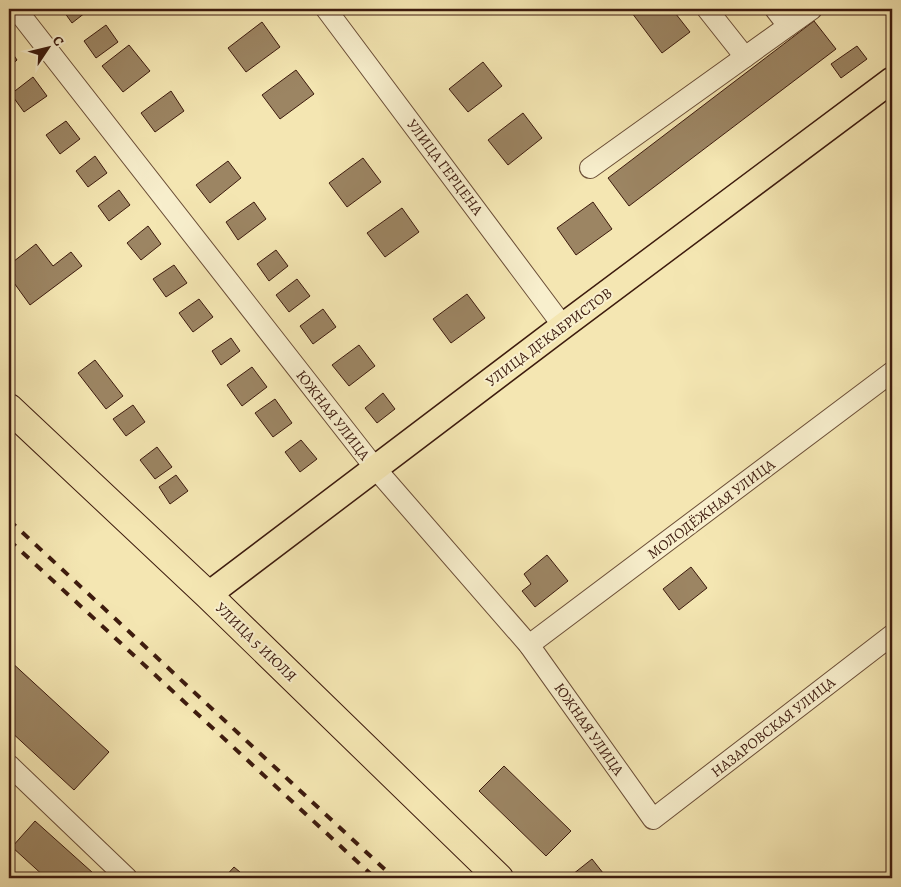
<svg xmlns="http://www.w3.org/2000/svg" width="901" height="887" font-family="Alegreya,serif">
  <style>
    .building { fill: #9c8563; stroke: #3d1b0e }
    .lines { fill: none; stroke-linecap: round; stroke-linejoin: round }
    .minor-casing { stroke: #6b4e37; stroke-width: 22 }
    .major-casing { stroke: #3d1b0e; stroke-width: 28 }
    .highway-casing { stroke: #3d1b0e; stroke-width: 30 }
    .minor { stroke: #f8efcd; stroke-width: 20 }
    .major { stroke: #f4e6b2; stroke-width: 25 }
    .highway { stroke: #f4e6b2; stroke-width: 28 }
    .rail { stroke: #3d1b0e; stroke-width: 4; stroke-dasharray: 9 9; stroke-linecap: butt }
    .labels { text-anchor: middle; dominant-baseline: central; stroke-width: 4; stroke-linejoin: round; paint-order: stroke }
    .street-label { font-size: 15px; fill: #3d1b0e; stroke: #f8efcd }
  </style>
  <rect width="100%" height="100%" fill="#f4e6b2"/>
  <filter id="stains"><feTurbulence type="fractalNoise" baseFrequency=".004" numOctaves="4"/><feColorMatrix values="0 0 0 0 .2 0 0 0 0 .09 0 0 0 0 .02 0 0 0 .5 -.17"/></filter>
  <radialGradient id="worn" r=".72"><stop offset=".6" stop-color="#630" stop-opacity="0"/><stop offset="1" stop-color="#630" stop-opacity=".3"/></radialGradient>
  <!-- building -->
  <g class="building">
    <polygon points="62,9 90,9 72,23"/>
    <polygon points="629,9 672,9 690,32 662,53"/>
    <polygon points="814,21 836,49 629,206 608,178"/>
    <polygon points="262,22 280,47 246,72 228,48"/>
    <polygon points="106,25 118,42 96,58 84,41"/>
    <polygon points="129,45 150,71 123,92 102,66"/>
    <polygon points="857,46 867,59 841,78 831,64"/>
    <polygon points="9,48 17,60 9,67"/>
    <polygon points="483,62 502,86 468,112 449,89"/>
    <polygon points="296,70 314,94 280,119 262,95"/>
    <polygon points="33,77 47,96 24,112 11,94"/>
    <polygon points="171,91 184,111 155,132 141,113"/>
    <polygon points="523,113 542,138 508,165 488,140"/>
    <polygon points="66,121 80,139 60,154 46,135"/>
    <polygon points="95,156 107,173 88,187 76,171"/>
    <polygon points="363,158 381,182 347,207 329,183"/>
    <polygon points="228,161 241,178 210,203 196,185"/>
    <polygon points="119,190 130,205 109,221 98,206"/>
    <polygon points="254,202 266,219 238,240 226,222"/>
    <polygon points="593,202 612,229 576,255 557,228"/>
    <polygon points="402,208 419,232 385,257 367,233"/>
    <polygon points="148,226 161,244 141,260 127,243"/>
    <polygon points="36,244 53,266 71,252 82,266 30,305 9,276 9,265"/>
    <polygon points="276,250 288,266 269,281 257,264"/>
    <polygon points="174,265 187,283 166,297 153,279"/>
    <polygon points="297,279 310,296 289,312 276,295"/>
    <polygon points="467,294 485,318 451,343 433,319"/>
    <polygon points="199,299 213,317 193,332 179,313"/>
    <polygon points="323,309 336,327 313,344 300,326"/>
    <polygon points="231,338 240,351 221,365 212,351"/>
    <polygon points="359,345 375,366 349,386 332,365"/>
    <polygon points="95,360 123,396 106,409 78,373"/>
    <polygon points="252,367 267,387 242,406 227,385"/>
    <polygon points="383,393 395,409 377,423 365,408"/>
    <polygon points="275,399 292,423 273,437 255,413"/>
    <polygon points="133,405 145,422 126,436 113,419"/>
    <polygon points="301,440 317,459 300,472 285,452"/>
    <polygon points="157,447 172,467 155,479 140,460"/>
    <polygon points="176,475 188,491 170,504 159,487"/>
    <polygon points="547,555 568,581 535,607 522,591 531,584 524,574"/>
    <polygon points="691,567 707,588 679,610 663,589"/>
    <polygon points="9,660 109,752 74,790 9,730"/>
    <polygon points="504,766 571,831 546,856 479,791"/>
    <polygon points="35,821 93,873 88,878 46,878 12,847"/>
    <polygon points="592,859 607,878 568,878"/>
    <polygon points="234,867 247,878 224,878"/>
  </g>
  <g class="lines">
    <!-- minor casing -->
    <g class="minor-casing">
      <g id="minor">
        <polyline points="16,9 375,468 529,645 653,819 892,635"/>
        <polyline points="326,9 563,326"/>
        <polyline points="707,9 745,57 812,9"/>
        <polyline points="775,9 788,26"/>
        <polyline points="590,168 745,57"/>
        <polyline points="529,645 892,372"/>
        <polyline points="9,765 127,878"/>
      </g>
    </g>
    <!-- major casing -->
    <g class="major-casing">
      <polyline id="major" points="208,595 563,326 892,80"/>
    </g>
    <!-- highway casing -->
    <g class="highway-casing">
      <polyline id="highway" points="9,408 208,595 499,878"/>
    </g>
    <!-- minor -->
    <use href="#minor" class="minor"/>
    <!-- major -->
    <use href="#major" class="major"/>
    <!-- highway -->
    <use href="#highway" class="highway"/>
    <!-- rail -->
    <g class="rail">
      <polyline points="9,520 394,878"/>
      <polyline points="9,540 375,878"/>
    </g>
  </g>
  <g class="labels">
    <!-- street labels -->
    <g class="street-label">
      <text transform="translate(445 167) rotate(53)">УЛИЦА ГЕРЦЕНА</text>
      <text transform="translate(549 337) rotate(-37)">УЛИЦА ДЕКАБРИСТОВ</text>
      <text transform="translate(333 415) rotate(52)">ЮЖНАЯ УЛИЦА</text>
      <text transform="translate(711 509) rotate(-37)">МОЛОДЁЖНАЯ УЛИЦА</text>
      <text transform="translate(256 642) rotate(44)">УЛИЦА 5 ИЮЛЯ</text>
      <text transform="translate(773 727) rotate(-38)">НАЗАРОВСКАЯ УЛИЦА</text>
      <text transform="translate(589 729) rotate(55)">ЮЖНАЯ УЛИЦА</text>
    </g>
  </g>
  <!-- margin -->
  <rect width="901" height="887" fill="none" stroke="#f4e6b2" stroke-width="30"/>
  <rect x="10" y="10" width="881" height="867" fill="none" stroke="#3d1b0e" stroke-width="2.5"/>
  <rect x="15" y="15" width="871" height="857" fill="none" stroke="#3d1b0e"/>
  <!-- north arrow -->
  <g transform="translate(48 48) rotate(55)" stroke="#f8efcd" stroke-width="4" paint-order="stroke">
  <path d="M0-4L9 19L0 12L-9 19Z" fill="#3d1b0e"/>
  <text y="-8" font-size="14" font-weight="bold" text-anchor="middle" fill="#3d1b0e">С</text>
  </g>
  <rect width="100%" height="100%" filter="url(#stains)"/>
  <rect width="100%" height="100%" fill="url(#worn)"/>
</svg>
